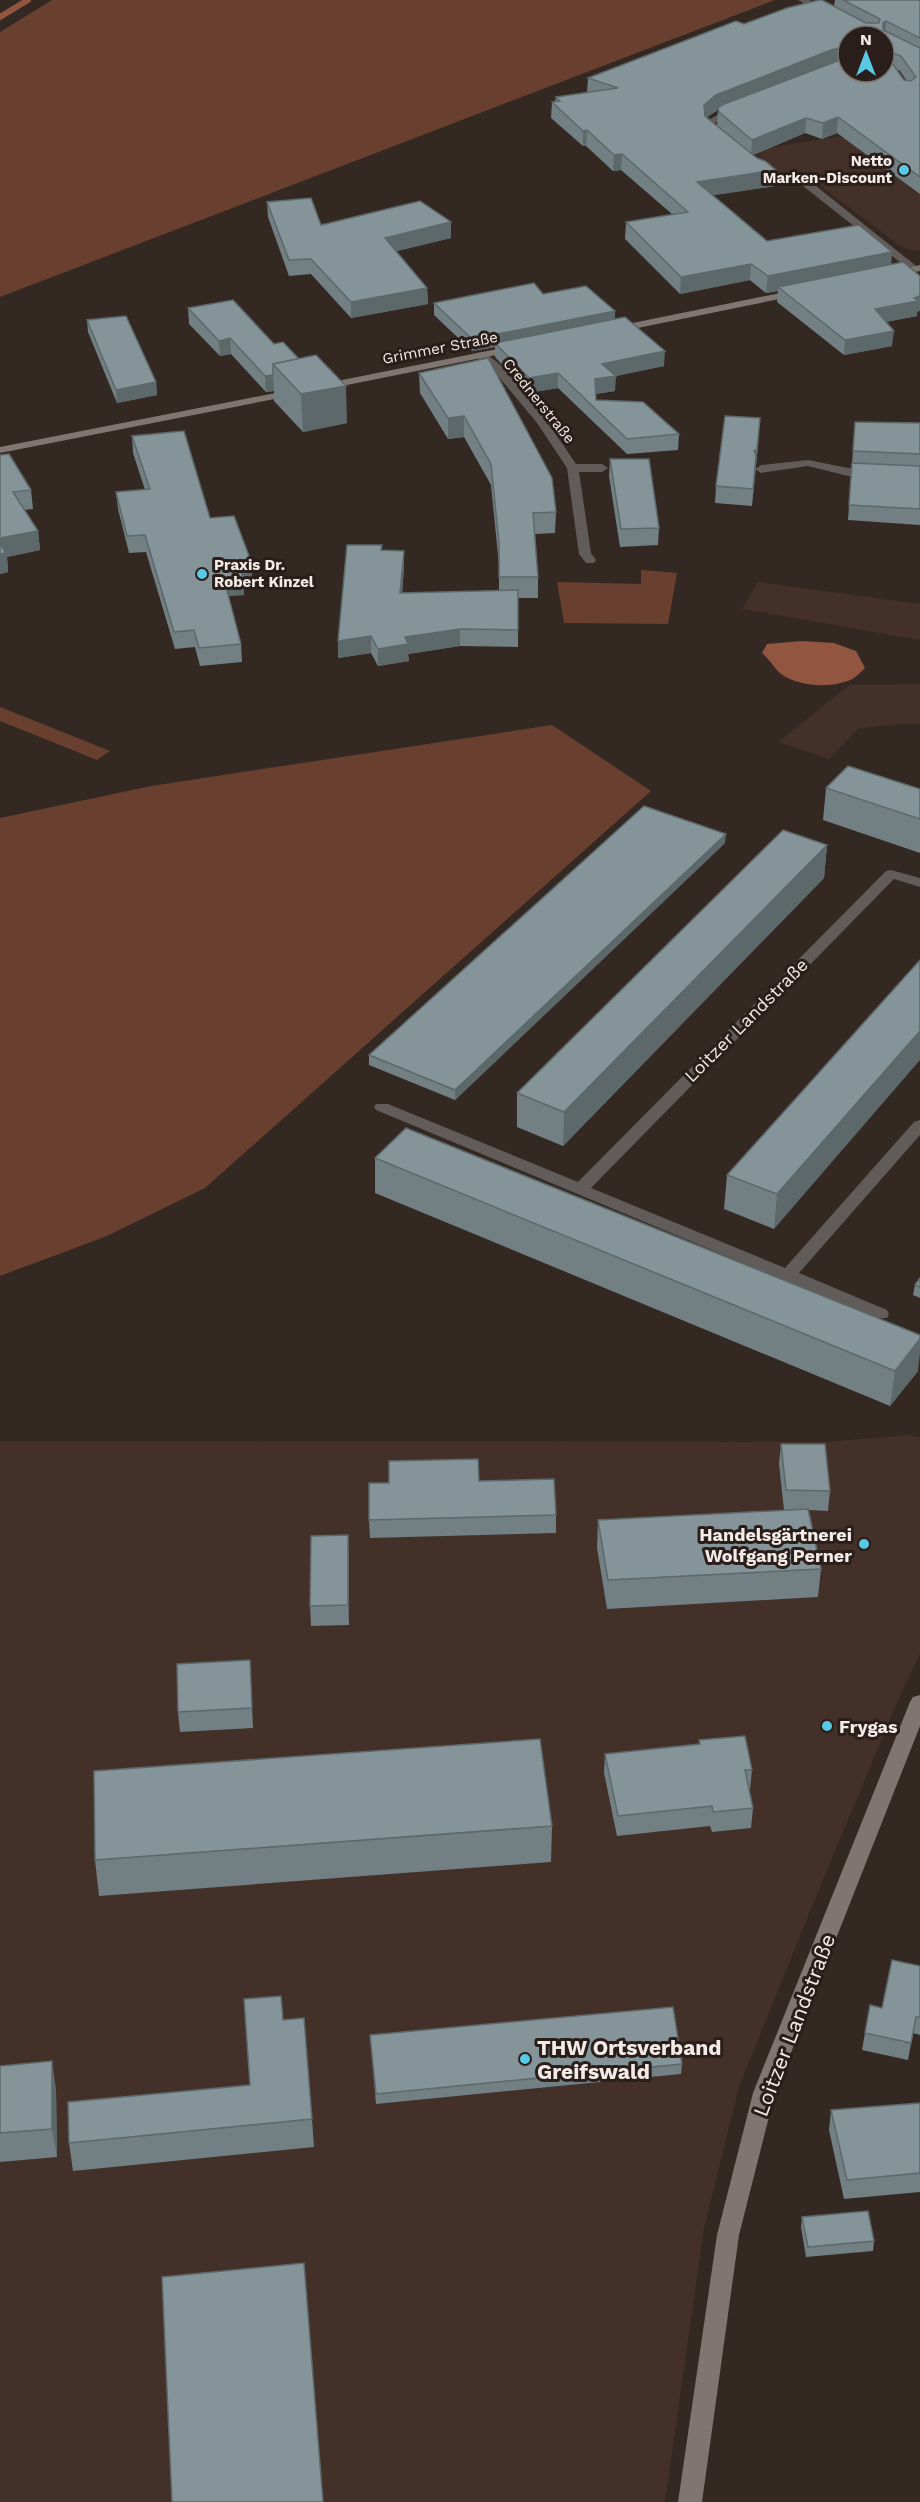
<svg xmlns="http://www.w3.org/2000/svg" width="920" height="2502" font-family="'Work Sans',sans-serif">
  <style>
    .built { fill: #423029 }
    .green { fill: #693f2f }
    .water { fill: #92553f }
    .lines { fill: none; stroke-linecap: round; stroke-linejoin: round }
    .stream { stroke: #92553f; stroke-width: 6 }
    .minor { fill: #615b59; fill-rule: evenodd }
    .secondary { fill: #7f7672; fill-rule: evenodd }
    .wall { fill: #727f83; fill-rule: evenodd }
    .shaded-wall { fill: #5c686a }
    .building { fill: #849498; stroke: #5c686a; stroke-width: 1.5 }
    .poi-dot { fill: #59c8e4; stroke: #2a1e1a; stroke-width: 2 }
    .labels { text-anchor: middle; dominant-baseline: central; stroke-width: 6; stroke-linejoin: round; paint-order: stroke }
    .far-poi-label { font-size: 15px; font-weight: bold; fill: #f3ebe8; stroke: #2a1e1a; text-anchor: end }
    .far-street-label { font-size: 15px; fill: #f3ebe8; stroke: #2a1e1a }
    .street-label { font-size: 18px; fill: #f3ebe8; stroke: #2a1e1a }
    .poi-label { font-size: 18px; font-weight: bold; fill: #f3ebe8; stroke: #2a1e1a; text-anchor: end }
    .near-street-label { font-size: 21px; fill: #f3ebe8; stroke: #2a1e1a }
    .near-poi-label { font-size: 21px; font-weight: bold; fill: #f3ebe8; stroke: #2a1e1a; text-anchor: start }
  </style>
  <rect width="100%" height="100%" fill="#342823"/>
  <!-- built -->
  <g class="built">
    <polygon points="920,124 920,249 912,251 900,246 814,181 776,171 752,150"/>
    <polygon points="758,582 920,604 920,640 742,609"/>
    <polygon points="920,684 920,724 897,724 858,729 829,759 778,742 849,685"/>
    <polygon points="909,1435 920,1438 920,1654 899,1698 815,1899 739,2087 704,2228 665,2502 0,2502 0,1441 825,1442"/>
  </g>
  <!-- green -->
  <g class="green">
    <polygon points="52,0 775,0 0,297 0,32"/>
    <polygon points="641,570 677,573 668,624 564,623 557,582 641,584"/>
    <polygon points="0,707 110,751 97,760 0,721"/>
    <polygon points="552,725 651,791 205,1188 107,1236 0,1276 0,818 151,786"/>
  </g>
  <!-- water -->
  <path class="water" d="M802 641 834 643 856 651 865 668C862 671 858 675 854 678 835 689 798 687 781 674 776 670 769 659 762 653L767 644Z"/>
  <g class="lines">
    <!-- stream -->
    <polyline class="stream" points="0,17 28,0"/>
    <!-- minor -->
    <g class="minor">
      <polygon points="798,0 809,0 832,13 825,15"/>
      <polygon points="735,105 743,107 715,123 716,129 726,138 718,140 706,130 705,122"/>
      <polygon points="757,165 811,182 920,269 911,271 803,186 754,170 752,168"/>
      <path d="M481 352C508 360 559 439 576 464H602L608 468 602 472H579L591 553 596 560 594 563H586L579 554 567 468 537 423 498 376 477 357V353Z"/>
      <polygon points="808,460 848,468 920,471 920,479 848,476 808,466 761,473 755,469 761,465"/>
      <polygon points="891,870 920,878 920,887 894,879 591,1188 785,1268 914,1122 920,1120 920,1135 799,1273 887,1310 889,1314 887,1318 875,1318 376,1110 374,1107 376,1104 388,1104 578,1182 886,871"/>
    </g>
    <!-- secondary -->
    <g class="secondary">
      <polygon points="920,265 920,271 890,277 885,274"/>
      <polygon points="800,289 805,292 804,294 613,333 608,330 613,327"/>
      <polygon points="517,345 522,348 521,350 322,390 316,387 322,384"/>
      <polygon points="296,389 302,392 300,394 0,453 0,447"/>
      <polygon points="920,1695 920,1726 775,2093 739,2235 702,2502 678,2502 717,2235 753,2093 910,1702 913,1697"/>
    </g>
  </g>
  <!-- wall -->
  <g class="wall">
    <path d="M835 0H920V194L837 133 822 139 805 133 753 155 775 186 713 195 767 241 891 264 917 312V316L886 322 892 346 844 355 777 302 778 291 766 293 750 280 680 294 625 239 626 222 672 214 621 170 613 171 586 146H583L551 118 552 102H555L556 97 587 92 588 78 744 24 834 6ZM848 36H884V72H848ZM896 69 900 71 906 80H904ZM718 110 717 124 718 126 707 117Z"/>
    <polygon points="267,202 321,225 451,238 396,251 427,288 428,304 351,318 311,274 289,276 268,217"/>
    <polygon points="543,294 615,319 664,366 615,376 615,391 596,394 596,400 679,434 678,450 627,454 558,388 528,393 495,357 495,347 472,351 434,315 434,303"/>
    <polygon points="233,300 347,423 303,432 274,401 274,391 266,392 231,354 220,356 189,324 188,308"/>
    <polygon points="87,320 156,382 157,395 117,403 88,332"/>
    <polygon points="488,358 556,512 555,533 535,534 538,577 538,598 518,598 518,647 460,646 408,654 409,661 378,666 371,653 338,658 338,641 382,550 404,551 404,567 402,593 499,591 499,565 491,485 464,437 448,439 420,393 419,373"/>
    <polygon points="855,422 920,423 920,525 848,520"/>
    <polygon points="759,435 752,506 715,503 716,486"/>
    <polygon points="132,436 251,561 252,578 243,579 244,595 228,596 241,644 242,662 200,666 195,647 175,649 146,552 129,553 118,509 116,492 145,490 133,453"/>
    <polygon points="0,455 31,490 33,509 24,510 38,531 40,550 7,557 8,572 0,574"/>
    <polygon points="610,459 659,528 658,545 620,547 609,476"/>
    <polygon points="826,788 920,789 920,853 823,820"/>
    <polygon points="725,843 455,1100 369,1065 369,1055"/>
    <polygon points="827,845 824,878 563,1146 517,1127 517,1093"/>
    <polygon points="920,960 774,1229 724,1209 727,1175"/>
    <polygon points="375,1158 918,1371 890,1406 375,1193"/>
    <polygon points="920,1278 920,1298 913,1295 915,1285"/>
    <polygon points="781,1444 830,1491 828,1511 809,1510 821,1569 818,1597 607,1609 597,1548 598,1520 784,1510 779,1464"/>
    <polygon points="479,1481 556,1515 556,1533 370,1538 369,1520 389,1483"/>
    <polygon points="348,1535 349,1625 311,1626 310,1606"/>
    <polygon points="250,1660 253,1728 180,1732 178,1712"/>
    <polygon points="699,1740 752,1770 750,1790 749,1790 753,1808 751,1828 712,1832 710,1826 617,1836 604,1773 605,1754 699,1744"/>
    <polygon points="552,1826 551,1862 99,1896 95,1860"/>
    <polygon points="920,1966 920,2035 913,2033 908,2060 862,2050 865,2033 882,2008"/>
    <polygon points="283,2020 312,2119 314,2147 73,2171 69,2143 250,2085"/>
    <polygon points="370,2035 682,2064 681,2074 376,2104"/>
    <polygon points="0,2066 56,2089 57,2157 0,2162"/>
    <polygon points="920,2103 920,2192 844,2199 829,2130 831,2110"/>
    <polygon points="802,2217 874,2241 873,2251 806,2257 801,2227"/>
  </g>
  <!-- shaded-wall -->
  <g class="shaded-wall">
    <polygon points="886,21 885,36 882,36 883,23"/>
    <polygon points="848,46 847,61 830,65 715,111 704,120 704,105 716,95 831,50"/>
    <polygon points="838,117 837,133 822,139 823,123"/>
    <polygon points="806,118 805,133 751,155 752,140"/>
    <polygon points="587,130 586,146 583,146 583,131"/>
    <polygon points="622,154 621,170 613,171 614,155"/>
    <polygon points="776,170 775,186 696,198 697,182"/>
    <polygon points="451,222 451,238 386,254 385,238"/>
    <polygon points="892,252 891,268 778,287 778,291 766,293 768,276"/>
    <polygon points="751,264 750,280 680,294 681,277"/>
    <polygon points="427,288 428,304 351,318 351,302"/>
    <polygon points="920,296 920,311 917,312 917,316 874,324 875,309"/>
    <polygon points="615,311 615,323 495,343 495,347 472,351 472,339"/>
    <polygon points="894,331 892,346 844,355 845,340"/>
    <polygon points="230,338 231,354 220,356 219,341"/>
    <polygon points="665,351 664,366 607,378 616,376 615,391 595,394 595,379 602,364"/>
    <polygon points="558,373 558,388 528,393 529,378"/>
    <polygon points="273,375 274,391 266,392 265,376"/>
    <polygon points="156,382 157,395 117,403 116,390"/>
    <polygon points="346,386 347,423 303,432 301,394"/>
    <polygon points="464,416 464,437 448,439 448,418"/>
    <polygon points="760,418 759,435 752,506 755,466 754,451"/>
    <polygon points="38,531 40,550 7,557 8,572 0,574 0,538"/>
    <polygon points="404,551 404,567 401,610 400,593"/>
    <polygon points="251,561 252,578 243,579 244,595 225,596 224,579 238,562"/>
    <polygon points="460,629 460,646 408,654 409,661 378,666 378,649 405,637"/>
    <polygon points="371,636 371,653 338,658 338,641"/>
    <polygon points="726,834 725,843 455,1100 455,1090"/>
    <polygon points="827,845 824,878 563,1146 564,1112"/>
    <polygon points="920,1031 920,1060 774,1229 777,1194"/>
    <polygon points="920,1339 920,1353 918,1371 890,1406 895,1371"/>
    <polygon points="348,1535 349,1555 349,1625 348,1605"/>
    <polygon points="52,2061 56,2089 57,2157 52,2129"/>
  </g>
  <!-- building -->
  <g class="building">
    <polygon points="819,0 822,0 866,23 879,23 880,19 843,0 920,0 920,38 886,21 883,23 883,30 920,48 920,177 838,117 823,123 806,118 752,140 719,112 718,108 724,104 848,57 848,72 884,72 884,59 892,63 904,80 911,81 916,77 901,56 884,49 884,50 884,36 848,36 848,46 831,50 716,95 704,105 705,116 757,158 765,161 776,170 697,182 767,241 859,225 892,252 768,276 751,264 681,277 626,222 688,212 622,154 614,155 587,130 583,131 552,102 560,101 556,97 618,88 588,78 736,21 744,24 787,8"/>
    <polygon points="311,198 321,225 420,201 451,222 385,238 427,288 351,302 311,259 289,260 267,202"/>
    <polygon points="903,262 920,276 920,296 914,298 918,301 875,309 894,331 845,340 778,287"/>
    <polygon points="534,283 543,294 586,286 615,311 472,339 434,303"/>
    <polygon points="233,300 274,344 283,342 299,359 273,364 273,375 265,376 230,338 219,341 188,308"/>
    <polygon points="126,316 156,382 116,390 87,320"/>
    <polygon points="625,317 665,351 602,364 616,376 595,379 596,400 643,402 679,434 627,439 558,373 529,378 495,343"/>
    <polygon points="316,355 346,386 301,394 273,364"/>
    <polygon points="488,358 552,478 556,512 533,513 538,577 499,577 499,543 491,464 464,416 448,418 419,373"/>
    <polygon points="725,416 760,418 757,449 754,451 756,455 753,489 716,486"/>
    <polygon points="855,422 920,423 920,454 853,451"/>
    <polygon points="184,431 210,518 234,516 251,561 238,562 243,577 224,579 241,644 199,648 194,630 174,632 145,535 127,536 116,492 150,489 132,436"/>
    <polygon points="9,454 31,490 13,492 38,531 0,538 0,455"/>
    <polygon points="610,459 649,459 659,528 621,529"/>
    <polygon points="852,463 920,466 920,509 849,505"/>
    <polygon points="0,544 6,553 0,554"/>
    <polygon points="347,545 382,545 381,550 404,551 400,593 518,590 518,630 460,629 405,637 408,644 378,649 371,636 338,641"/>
    <polygon points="848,766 920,789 920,819 826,788"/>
    <polygon points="644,806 726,834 455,1090 369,1055"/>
    <polygon points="783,830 827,845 564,1112 517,1093"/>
    <polygon points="920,960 920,1031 777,1194 727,1175"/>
    <polygon points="406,1128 920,1335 920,1339 895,1371 375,1158"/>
    <polygon points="920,1278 920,1287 915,1285"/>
    <polygon points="781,1444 825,1444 830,1491 786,1490"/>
    <polygon points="478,1459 479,1481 554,1479 556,1515 369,1520 369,1483 389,1483 389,1461"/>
    <polygon points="808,1509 821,1569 608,1580 598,1520"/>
    <polygon points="348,1535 348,1605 310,1606 311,1536"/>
    <polygon points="250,1660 252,1708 178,1712 177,1664"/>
    <polygon points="745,1736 752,1770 745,1770 753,1808 713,1812 712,1806 618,1816 605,1754 700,1744 699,1740"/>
    <polygon points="540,1739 552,1826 95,1860 94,1771"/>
    <polygon points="892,1960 920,1966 920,2017 916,2017 911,2043 865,2033 870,2005 882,2008"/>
    <polygon points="281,1996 283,2020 304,2018 312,2119 69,2143 68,2102 250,2085 244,1999"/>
    <polygon points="673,2007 682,2064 376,2094 370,2035"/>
    <polygon points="52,2061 52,2129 0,2133 0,2066"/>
    <polygon points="920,2103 920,2173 847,2180 831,2110"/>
    <polygon points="868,2211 874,2241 808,2247 802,2217"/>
    <polygon points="304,2263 323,2502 172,2502 162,2277"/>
  </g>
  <!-- markers -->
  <g class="poi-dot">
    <circle cx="904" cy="170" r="6"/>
    <circle cx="202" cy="574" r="6"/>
    <circle cx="864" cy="1544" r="6"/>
    <circle cx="827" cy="1726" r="6"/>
    <circle cx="525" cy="2059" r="6"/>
  </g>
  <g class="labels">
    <!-- far-poi labels -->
    <g class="far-poi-label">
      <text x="892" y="161">Netto<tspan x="892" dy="17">Marken-Discount</tspan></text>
      <text x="214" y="565" text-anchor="start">Praxis Dr.<tspan x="214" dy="17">Robert Kinzel</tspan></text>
    </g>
    <!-- far-street labels -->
    <g class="far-street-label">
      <text transform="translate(440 348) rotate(-11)">Grimmer Straße</text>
      <text transform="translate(539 401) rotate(51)">Crednerstraße</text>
    </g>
    <!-- street labels -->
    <g class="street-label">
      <text transform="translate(746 1020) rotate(-45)">Loitzer Landstraße</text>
    </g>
    <!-- poi labels -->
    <g class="poi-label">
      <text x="852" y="1534">Handelsgärtnerei<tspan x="852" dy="21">Wolfgang Perner</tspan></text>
      <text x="839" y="1726" text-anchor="start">Frygas</text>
    </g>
    <!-- near-street labels -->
    <g class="near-street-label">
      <text transform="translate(794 2025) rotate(-69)">Loitzer Landstraße</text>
    </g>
    <!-- near-poi labels -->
    <g class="near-poi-label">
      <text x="537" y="2047">THW Ortsverband<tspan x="537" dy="24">Greifswald</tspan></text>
    </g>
  </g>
  <!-- north arrow -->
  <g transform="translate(866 54)"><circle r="28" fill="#2a1e1a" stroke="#7a706c" stroke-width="1.5"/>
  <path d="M0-4.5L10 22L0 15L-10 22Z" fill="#59c8e4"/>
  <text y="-9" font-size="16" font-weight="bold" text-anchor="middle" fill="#f3ebe8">N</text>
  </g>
</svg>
